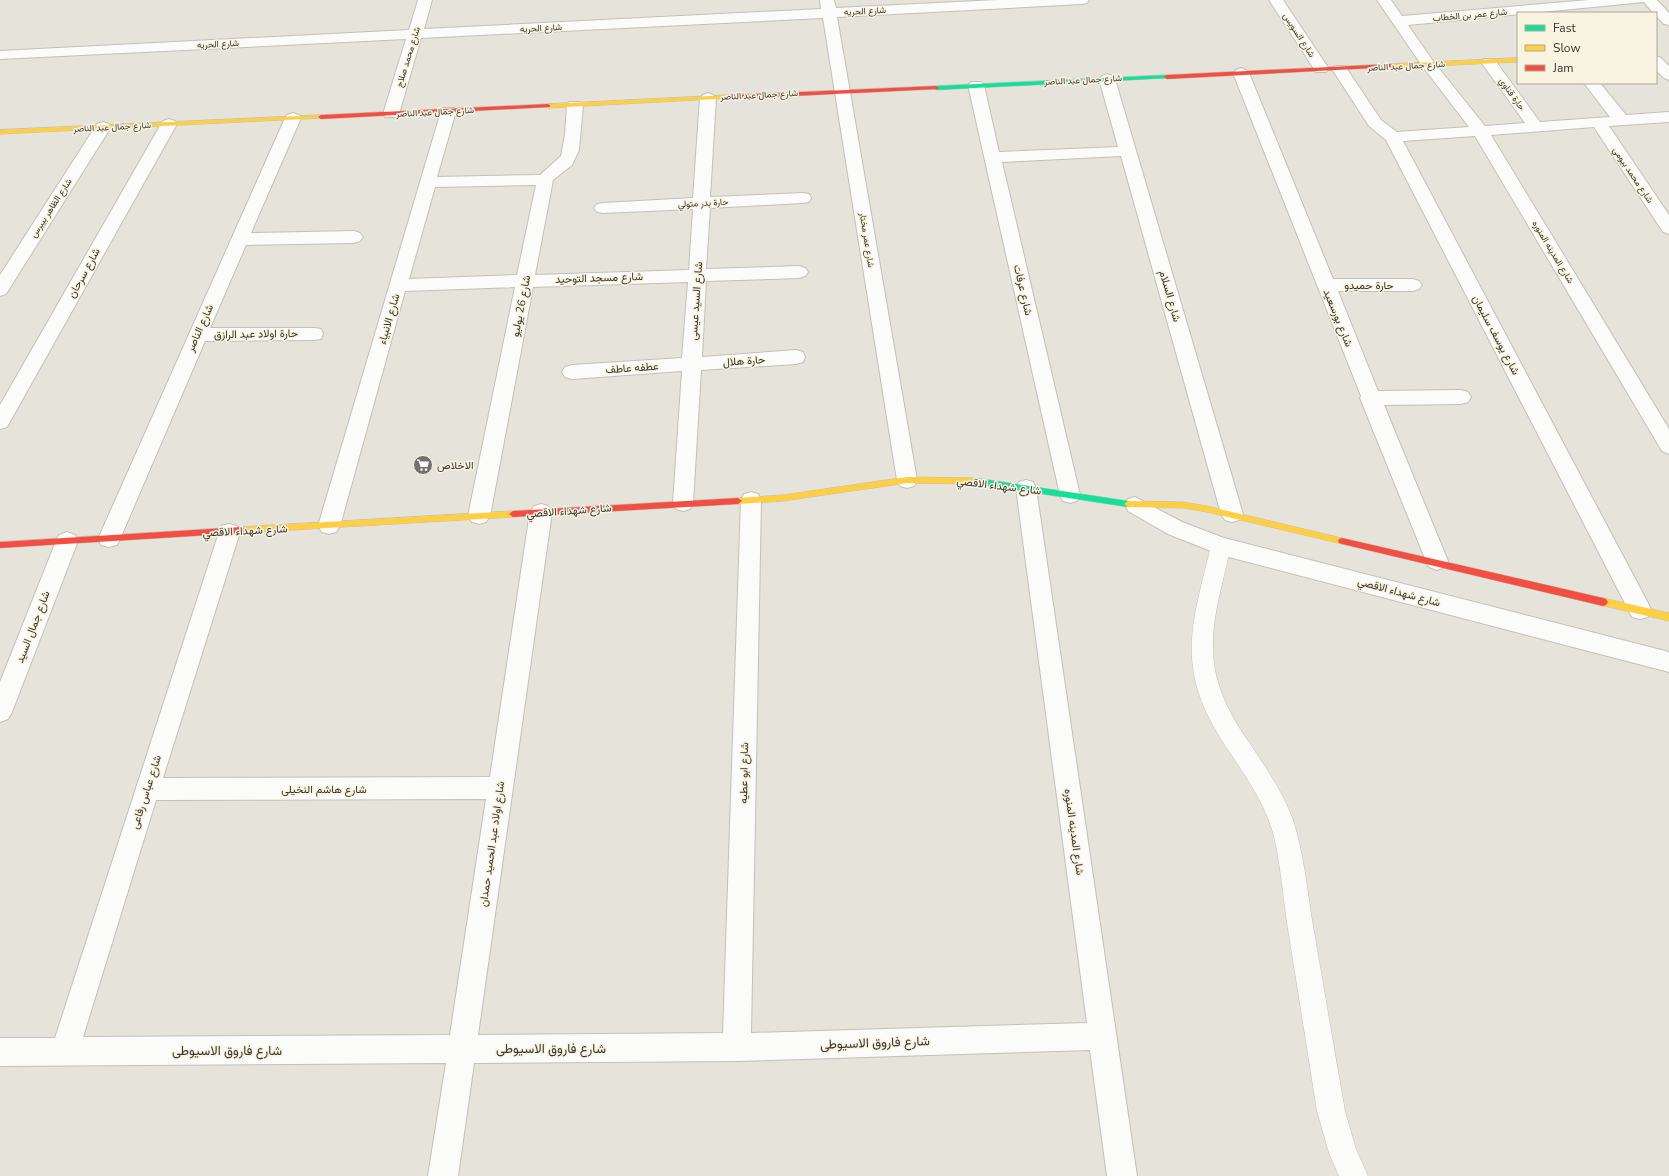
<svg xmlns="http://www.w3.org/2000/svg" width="1669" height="1176" font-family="'Nunito Sans',Vazirmatn,sans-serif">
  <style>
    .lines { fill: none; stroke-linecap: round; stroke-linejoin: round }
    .lane-casing { stroke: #c2c0b8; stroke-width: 1 }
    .street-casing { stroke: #c2c0b8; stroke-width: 2 }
    .fast-casing { stroke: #c2c0b8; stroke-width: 1 }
    .slow-casing { stroke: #c2c0b8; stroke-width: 1 }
    .jam-casing { stroke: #c2c0b8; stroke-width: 1 }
    .lane { fill: #fbfbf9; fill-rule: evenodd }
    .street { fill: #fbfbf9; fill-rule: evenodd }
    .fast { fill: #16e098; fill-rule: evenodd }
    .slow { fill: #ffcf43; fill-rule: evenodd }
    .jam { fill: #f24e42; fill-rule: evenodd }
    .labels { text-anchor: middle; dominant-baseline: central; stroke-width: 3; stroke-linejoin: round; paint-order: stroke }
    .far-street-label { font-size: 9px; fill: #36342d; stroke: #f9f3e2 }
    .street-label { font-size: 11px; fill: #36342d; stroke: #f9f3e2 }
    .poi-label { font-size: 11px; fill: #36342d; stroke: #f9f3e2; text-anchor: start }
    .near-street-label { font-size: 13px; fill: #36342d; stroke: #f9f3e2 }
  </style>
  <rect width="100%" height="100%" fill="#e6e3da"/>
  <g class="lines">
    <!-- lane casing -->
    <g class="lane-casing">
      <path id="lane" d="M1221 538 1228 540 1231 546C1212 628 1196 666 1248 741 1266 768 1290 802 1297 834 1305 864 1308 896 1313 926 1324 988 1334 1049 1345 1111L1356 1149 1368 1176H1339L1329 1153 1317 1111C1307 1048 1297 985 1287 923 1283 895 1280 859 1273 833 1264 800 1243 773 1225 745 1175 669 1191 628 1211 546L1214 540Z"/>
    </g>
    <!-- street casing -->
    <g class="street-casing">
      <g id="street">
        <polygon points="418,0 432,0 424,29 821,9 820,0 834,0 836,8 997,0 1089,0 1087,3 1082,4 837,17 917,480 914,486 907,488 900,486 897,480 823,18 421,38 399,114 397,117 385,117 383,114 406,39 0,59 0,51 409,30"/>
        <polygon points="1269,0 1283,0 1329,69 1326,72 1316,72"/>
        <polygon points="1377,0 1391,0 1402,16 1589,0 1657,0 1669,13 1669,25 1664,24 1656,16 1656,13 1653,13 1644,2 1408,25 1433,61 1485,126 1525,123 1481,62 1484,59 1494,59 1540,122 1610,117 1584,83 1600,83 1626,115 1669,112 1669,122 1609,126 1669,215 1669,234 1663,232 1594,127 1491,135 1669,429 1669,454 1662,451 1475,136 1403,141 1648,603 1651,610 1648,617 1640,619 1632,617 1386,140 1369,126 1332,69 1335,66 1345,66 1381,120 1397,132 1469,127 1423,67"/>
        <polygon points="1656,56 1661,58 1669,66 1669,80 1664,78 1656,70"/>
        <polygon points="1241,68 1246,70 1249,73 1333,279 1413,279 1419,281 1422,285 1419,289 1413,291 1338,291 1378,391 1461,390 1468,392 1471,397 1468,402 1461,404 1384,405 1448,561 1445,567 1437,570 1429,567 1426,561 1360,398 1361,396 1233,73 1236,70"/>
        <polygon points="1107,74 1112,76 1115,79 1243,514 1239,520 1232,522 1225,520 1221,514 1121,156 1002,162 1080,495 1077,501 1070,503 1063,501 1060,495 968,85 971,82 981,82 984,85 999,152 1118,147 1099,79 1102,76"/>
        <path d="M708 93 713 95 716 98 710 197 803 193 809 194 811 198 809 202 803 203 710 208 706 269 799 266 805 268 808 272 805 276 799 278 706 281 702 357 796 350 803 352 805 357 803 362 796 364 701 370 693 503 690 509 683 511 676 509 673 503 682 371 572 379 565 377 562 372 565 367 572 365 682 358 688 282 533 287 490 516 486 522 479 524 472 522 468 516 515 287 405 291 340 526 336 532 329 534 322 532 318 526 442 108H454L456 111 437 177 540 175 561 156 565 134 567 105 569 102H581L583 105 579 150 572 165 553 180 535 275 689 270 693 209 603 213 597 212 594 208 597 204 603 203 693 198 700 98 703 95ZM536 185 517 275 409 279 435 187Z"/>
        <polygon points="293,113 299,115 301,118 251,233 354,231 360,233 363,237 360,241 354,243 246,245 210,328 314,328 321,329 323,334 321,339 314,340 205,341 120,539 117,545 109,547 101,545 98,539 285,118 287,115"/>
        <polygon points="169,119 175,121 177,124 7,427 0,429 0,405 161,124 163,121"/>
        <polygon points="103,122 109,124 111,127 6,294 0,296 0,275 95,127 97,124"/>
        <path d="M1026 480 1033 482 1036 488 1137 1176H1107L1090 1050 737 1061 474 1063 458 1176H428L446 1063 0 1066V1038H55L221 526 229 524 237 526 240 532 163 778 490 777 530 512 534 506 541 504 548 506 552 512 478 1035 723 1033 741 500 744 494 751 492 758 494 761 500 751 1033 1087 1023 1016 488 1019 482ZM486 799 450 1035 83 1037 156 800Z"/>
        <polygon points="1135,497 1182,522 1224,538 1669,652 1669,672 1221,555 1168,534 1128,511 1125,505 1128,499"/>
        <polygon points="67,532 75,535 78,541 12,712 8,719 0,722 0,682 56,541 59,535"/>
      </g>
    </g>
    <!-- fast casing -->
    <g class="fast-casing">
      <g id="fast">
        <polygon points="1167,75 1170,77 1169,78 936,90 933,88 936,86"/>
        <polygon points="976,478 1128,501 1132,504 1128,507 976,484 972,481"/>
      </g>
    </g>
    <!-- slow casing -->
    <g class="slow-casing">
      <g id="slow">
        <polygon points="1518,58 1518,62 1391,68 1388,66 1391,64"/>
        <polygon points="731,95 733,96 733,98 548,108 545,106 548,104"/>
        <polygon points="321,115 323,116 323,118 0,134 0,130"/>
        <polygon points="907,477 976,478 980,481 976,484 907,483 783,501 738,504 734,501 738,498 783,495"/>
        <polygon points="1128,501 1183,502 1207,506 1342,538 1345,539 1346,541 1345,543 1342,544 1207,512 1183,508 1128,507 1124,504"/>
        <polygon points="513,511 517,514 513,517 242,533 238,530 242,527"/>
        <polygon points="1603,598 1669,613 1669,621 1600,605 1598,602 1600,599"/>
      </g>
    </g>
    <!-- jam casing -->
    <g class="jam-casing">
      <g id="jam">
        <polygon points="1391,64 1394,66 1393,67 1167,79 1164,77 1167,75"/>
        <polygon points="936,86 939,88 938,89 731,99 728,97 731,95"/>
        <polygon points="548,104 550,105 550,107 321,119 318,117 321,115"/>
        <polygon points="738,498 742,501 738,504 513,517 509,514 513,511"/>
        <polygon points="242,527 246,530 242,533 0,548 0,542"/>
        <polygon points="1342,538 1603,598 1606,599 1608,602 1606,605 1603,606 1342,544 1339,543 1338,541 1339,539"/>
      </g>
    </g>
    <!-- lane -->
    <use href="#lane" class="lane"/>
    <!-- street -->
    <use href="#street" class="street"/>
    <!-- fast -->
    <use href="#fast" class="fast"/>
    <!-- slow -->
    <use href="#slow" class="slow"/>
    <!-- jam -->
    <use href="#jam" class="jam"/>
  </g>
  <!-- icons -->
  <defs>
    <g id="supermarket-disc" transform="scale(1)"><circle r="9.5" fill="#74716a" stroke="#f9f3e2"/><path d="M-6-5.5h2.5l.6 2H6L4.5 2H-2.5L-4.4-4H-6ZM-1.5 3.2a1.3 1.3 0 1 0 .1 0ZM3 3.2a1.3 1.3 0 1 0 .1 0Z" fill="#fff"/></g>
  </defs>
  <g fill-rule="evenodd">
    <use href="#supermarket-disc" x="423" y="465"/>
  </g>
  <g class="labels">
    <!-- far-street labels -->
    <g class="far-street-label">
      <text transform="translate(865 11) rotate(-3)">شارع الحريه</text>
      <text transform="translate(1470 15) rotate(-5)">شارع عمر بن الخطاب</text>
      <text transform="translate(541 28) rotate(-3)">شارع الحريه</text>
      <text transform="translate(1299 35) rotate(57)">شارع السويس</text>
      <text transform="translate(218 44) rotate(-3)">شارع الحريه</text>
      <text transform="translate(408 57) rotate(-73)">شارع محمد صلاح</text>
      <text transform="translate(1406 66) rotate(-3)">شارع جمال عبد الناصر</text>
      <text transform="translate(1083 80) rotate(-3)">شارع جمال عبد الناصر</text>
      <text transform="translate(1512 94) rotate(54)">حارة قناوي</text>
      <text transform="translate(759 95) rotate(-3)">شارع جمال عبد الناصر</text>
      <text transform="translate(435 112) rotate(-3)">شارع جمال عبد الناصر</text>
      <text transform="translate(112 127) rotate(-3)">شارع جمال عبد الناصر</text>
      <text transform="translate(1633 175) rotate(56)">شارع محمد بيومي</text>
      <text transform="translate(703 203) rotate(-3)">حارة بدر متولي</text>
      <text transform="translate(51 208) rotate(-57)">شارع الظاهر بيبرس</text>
      <text transform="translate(867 240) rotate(81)">شارع عمر مختار</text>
      <text transform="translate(1553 252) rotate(59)">شارع المدينه المنوره</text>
    </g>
    <!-- street labels -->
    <g class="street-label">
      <text transform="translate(84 273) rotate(-61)">شارع سرحان</text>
      <text transform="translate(599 278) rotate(-2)">شارع مسجد التوحيد</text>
      <text x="1369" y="285">حارة حميدو</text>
      <text transform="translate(1023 290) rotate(77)">شارع عرفات</text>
      <text transform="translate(1170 296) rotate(74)">شارع السلام</text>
      <text transform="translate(696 301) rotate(-86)">شارع السيد عيسى</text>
      <text transform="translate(521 306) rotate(-79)">شارع 26 يوليو</text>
      <text transform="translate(1338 318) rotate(68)">شارع بورسعيد</text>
      <text transform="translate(389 319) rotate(-74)">شارع الانبياء</text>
      <text transform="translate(200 328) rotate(-66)">شارع الناصر</text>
      <text transform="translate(256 334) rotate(-1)">حارة اولاد عبد الرازق</text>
      <text transform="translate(1496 335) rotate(62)">شارع يوسف سليمان</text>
      <text transform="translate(744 361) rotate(-4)">حارة هلال</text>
      <text transform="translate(632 368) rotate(-4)">عطفه عاطف</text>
      <text transform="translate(999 486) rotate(7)">شارع شهداء الاقصي</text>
      <text transform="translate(569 511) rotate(-4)">شارع شهداء الاقصي</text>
      <text transform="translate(245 531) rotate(-3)">شارع شهداء الاقصي</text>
      <text transform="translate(1399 592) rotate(15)">شارع شهداء الاقصي</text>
      <text transform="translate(33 627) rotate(-69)">شارع جمال السيد</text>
      <text transform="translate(744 773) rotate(-89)">شارع ابو عطيه</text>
      <text x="324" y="789">شارع هاشم النخيلى</text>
      <text transform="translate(146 792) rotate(-72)">شارع عباس رفاعى</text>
      <text transform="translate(1074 832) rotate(82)">شارع المدينه المنوره</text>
      <text transform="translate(492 844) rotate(-82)">شارع اولاد عبد الحميد حمدان</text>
    </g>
    <!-- poi labels -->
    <g class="poi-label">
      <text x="437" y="465">الاخلاص</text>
    </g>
    <!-- near-street labels -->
    <g class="near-street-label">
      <text transform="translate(875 1043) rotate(-2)">شارع فاروق الاسيوطى</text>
      <text x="551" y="1049">شارع فاروق الاسيوطى</text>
      <text x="227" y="1051">شارع فاروق الاسيوطى</text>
    </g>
  </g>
  <!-- legend -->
  <rect x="1517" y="12" width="140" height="72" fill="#f9f3e2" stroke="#aba79a"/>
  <rect x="1525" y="25" width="20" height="6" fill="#16e098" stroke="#aba79a"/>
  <text x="1553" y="32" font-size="12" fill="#36342d">Fast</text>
  <rect x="1525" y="45" width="20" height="6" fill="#ffcf43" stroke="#aba79a"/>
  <text x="1553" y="52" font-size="12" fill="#36342d">Slow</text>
  <rect x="1525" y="65" width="20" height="6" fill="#f24e42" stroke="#aba79a"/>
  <text x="1553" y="72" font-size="12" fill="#36342d">Jam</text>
</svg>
